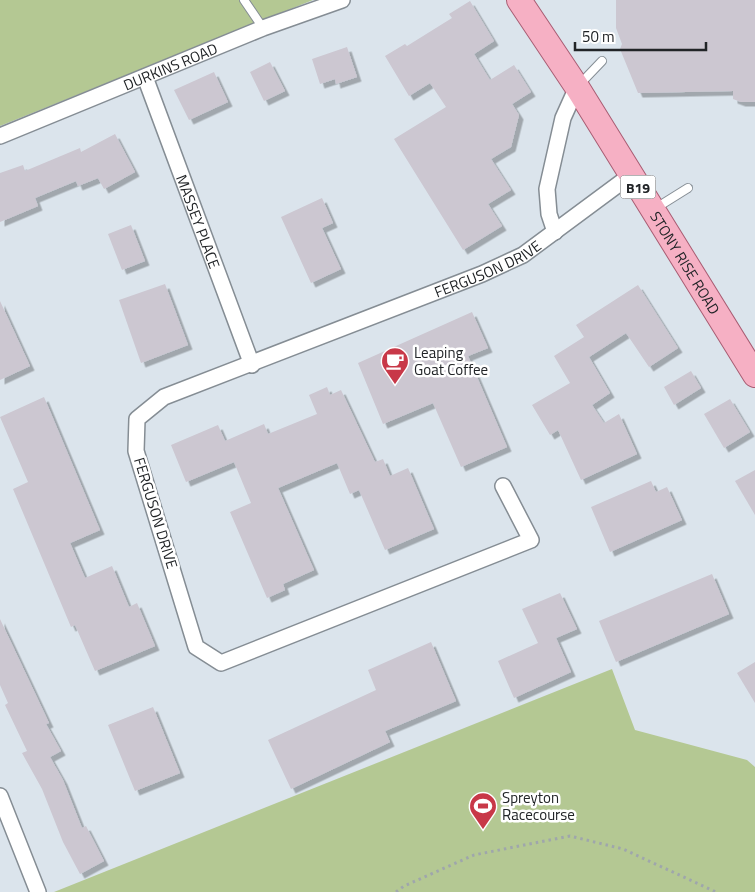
<svg xmlns="http://www.w3.org/2000/svg" width="755" height="892" font-family="'Titillium Web',sans-serif">
  <style>
    .green { fill: #b4c893 }
    .building { fill: #ccc7d1; filter: url(#shadow) }
    .lines { fill: none; stroke-linecap: round; stroke-linejoin: round }
    .service-casing { stroke: #858d94; stroke-width: 10 }
    .minor-casing { stroke: #858d94; stroke-width: 18 }
    .primary-casing { stroke: #a85d73; stroke-width: 26 }
    .path { stroke: #9fa6ac; stroke-width: 3; stroke-dasharray: 2.5 4; stroke-linecap: butt }
    .service { stroke: #fff; stroke-width: 8 }
    .minor { stroke: #fff; stroke-width: 15 }
    .primary { stroke: #f6b0c4; stroke-width: 24 }
    .labels { text-anchor: middle; dominant-baseline: central; stroke-width: 5; stroke-linejoin: round; paint-order: stroke }
    .shield { fill: #fff; stroke: #646668; stroke-width: 1 }
    .shield-label { font-size: 14px; font-weight: bold; fill: #212427 }
    .street-label { font-size: 15px; fill: #212427; stroke: #fff }
    .poi-label { font-size: 15px; fill: #212427; stroke: #fff; text-anchor: start }
  </style>
  <defs>
    <filter id="shadow"><feDropShadow dx="4.5" dy="4.5" stdDeviation="0" flood-color="#0004"/></filter>
  </defs>
  <rect width="100%" height="100%" fill="#dbe4ec"/>
  <!-- green -->
  <g class="green">
    <polygon points="0,0 313,0 0,126"/>
    <polygon points="612,669 635,730 747,760 755,767 755,892 54,892"/>
  </g>
  <!-- building -->
  <g class="building">
    <polygon points="616,0 755,0 755,102 741,102 733,99 733,91 638,93 620,49 622,44 616,28"/>
    <polygon points="470,1 494,41 474,54 490,80 514,65 531,92 512,104 519,115 511,147 491,159 511,190 488,204 502,226 463,250 394,139 446,107 430,83 409,96 385,56 405,44 407,46 452,18 449,14"/>
    <polygon points="347,47 357,77 336,84 335,79 320,84 312,59"/>
    <polygon points="270,62 285,91 264,101 250,72"/>
    <polygon points="214,72 228,102 189,120 174,90"/>
    <polygon points="115,134 135,172 104,189 98,178 78,186 76,181 35,198 38,206 0,222 0,173 23,165 25,171 80,148 81,152"/>
    <polygon points="322,198 333,223 322,228 341,269 311,283 281,217"/>
    <polygon points="131,225 145,261 122,270 108,234"/>
    <polygon points="165,284 188,345 141,363 119,300"/>
    <polygon points="638,285 678,348 649,367 626,333 589,357 610,393 592,405 604,423 619,414 637,454 581,480 558,430 550,435 532,405 570,383 554,356 584,337 576,325"/>
    <polygon points="0,301 30,366 0,380"/>
    <polygon points="472,312 488,348 468,356 507,447 461,467 433,403 383,424 358,363"/>
    <polygon points="691,371 701,388 674,405 664,387"/>
    <polygon points="327,387 330,395 341,390 375,462 383,459 390,476 408,468 434,529 385,550 359,490 350,494 337,463 278,488 314,570 283,584 285,590 267,598 230,512 251,503 234,462 186,482 171,445 218,425 225,441 264,424 268,434 317,414 309,395"/>
    <polygon points="44,397 100,530 70,543 85,578 112,566 129,607 137,603 155,646 95,671 75,625 71,627 13,489 28,482 0,417"/>
    <polygon points="730,399 750,432 724,448 704,414"/>
    <polygon points="755,470 755,515 735,481"/>
    <polygon points="651,481 656,492 667,487 682,520 610,552 591,507"/>
    <polygon points="712,574 729,614 616,662 599,621"/>
    <polygon points="560,593 577,629 556,638 571,672 514,698 498,661 538,643 522,609"/>
    <polygon points="0,619 49,723 46,724 61,751 50,757 63,780 82,828 86,826 104,861 80,874 63,842 42,789 22,753 27,751 5,705 8,703 0,685"/>
    <polygon points="431,642 456,701 385,731 390,742 291,789 268,740 376,690 368,670"/>
    <polygon points="755,662 755,703 737,673"/>
    <polygon points="153,707 180,773 135,791 108,725"/>
  </g>
  <g class="lines">
    <!-- service casing -->
    <g class="service-casing">
      <g id="service">
        <polyline points="244,0 263,28"/>
        <polyline points="579,85 602,61"/>
        <polyline points="656,208 688,188"/>
      </g>
    </g>
    <!-- minor casing -->
    <g class="minor-casing">
      <g id="minor">
        <path id="s1" d="M145 77 252 365"/>
        <path id="s2" d="M0 136 263 28 342 0"/>
        <polyline points="555,232 549,214 547,189 563,118 577,87"/>
        <path id="s3" d="M503 486 531 540 221 663 196 647 136 451 137 419 164 397 482 274 523 255 631 175"/>
        <polyline points="0,796 38,892"/>
      </g>
    </g>
    <!-- primary casing -->
    <g class="primary-casing">
      <g id="primary">
        <path id="s4" d="M519 0 577 87 755 375"/>
      </g>
    </g>
    <!-- path -->
    <polyline class="path" points="396,892 404,886 474,855 570,836 623,849 716,892"/>
    <!-- service -->
    <use href="#service" class="service"/>
    <!-- minor -->
    <use href="#minor" class="minor"/>
    <!-- primary -->
    <use href="#primary" class="primary"/>
  </g>
  <!-- icons -->
  <defs>
    <g id="cafe-pin" transform="scale(1.4375)"><path d="M0 17L-7.5 6A9.5 9.5 0 1 1 7.5 6Z" fill="#c83848" stroke="#fff"/><path d="M-5.5-4.5H6V0H3Q3 3.5 0 3.5H-2.5Q-5.5 3.5-5.5 0ZM3-3.2v2h1.7v-2ZM-6 4.5H4V6H-6Z" fill="#fff"/></g>
    <g id="stadium-pin" transform="scale(1.4375)"><path d="M0 17L-7.5 6A9.5 9.5 0 1 1 7.5 6Z" fill="#c83848" stroke="#fff"/><path d="M0-5a6.5 5 0 1 0 0 10a6.5 5 0 1 0 0-10ZM-3.5-1.8h7v3.6h-7Z" fill="#fff"/></g>
  </defs>
  <g fill-rule="evenodd">
    <use href="#cafe-pin" x="395" y="361"/>
    <use href="#stadium-pin" x="483" y="806"/>
  </g>
  <g class="labels">
    <!-- shield labels -->
    <rect class="shield" x="620.5" y="175.5" width="35" height="23" rx="4"/>
    <g class="shield-label">
      <text x="638" y="187">B19</text>
    </g>
    <!-- street labels -->
    <g class="street-label">
      <text stroke="none"><textPath href="#s2" startOffset="184">DURKINS ROAD</textPath></text>
      <text stroke="none"><textPath href="#s1" startOffset="154">MASSEY PLACE</textPath></text>
      <text stroke="none"><textPath href="#s4" startOffset="311">STONY RISE ROAD</textPath></text>
      <text stroke="none"><textPath href="#s3" startOffset="1044">FERGUSON DRIVE</textPath></text>
      <text transform="translate(156 513) rotate(73)">FERGUSON DRIVE</text>
    </g>
    <!-- poi labels -->
    <g class="poi-label">
      <text x="414" y="352">Leaping<tspan x="414" dy="17">Goat Coffee</tspan></text>
      <text x="502" y="797">Spreyton<tspan x="502" dy="17">Racecourse</tspan></text>
    </g>
  </g>
  <!-- scale -->
  <path d="M575 42v8h131v-8" fill="none" stroke="#212427" stroke-width="2.5"/>
  <text x="582" y="42" font-size="15" fill="#212427" stroke="#ffffff" stroke-width="4" paint-order="stroke">50 m</text>
</svg>
